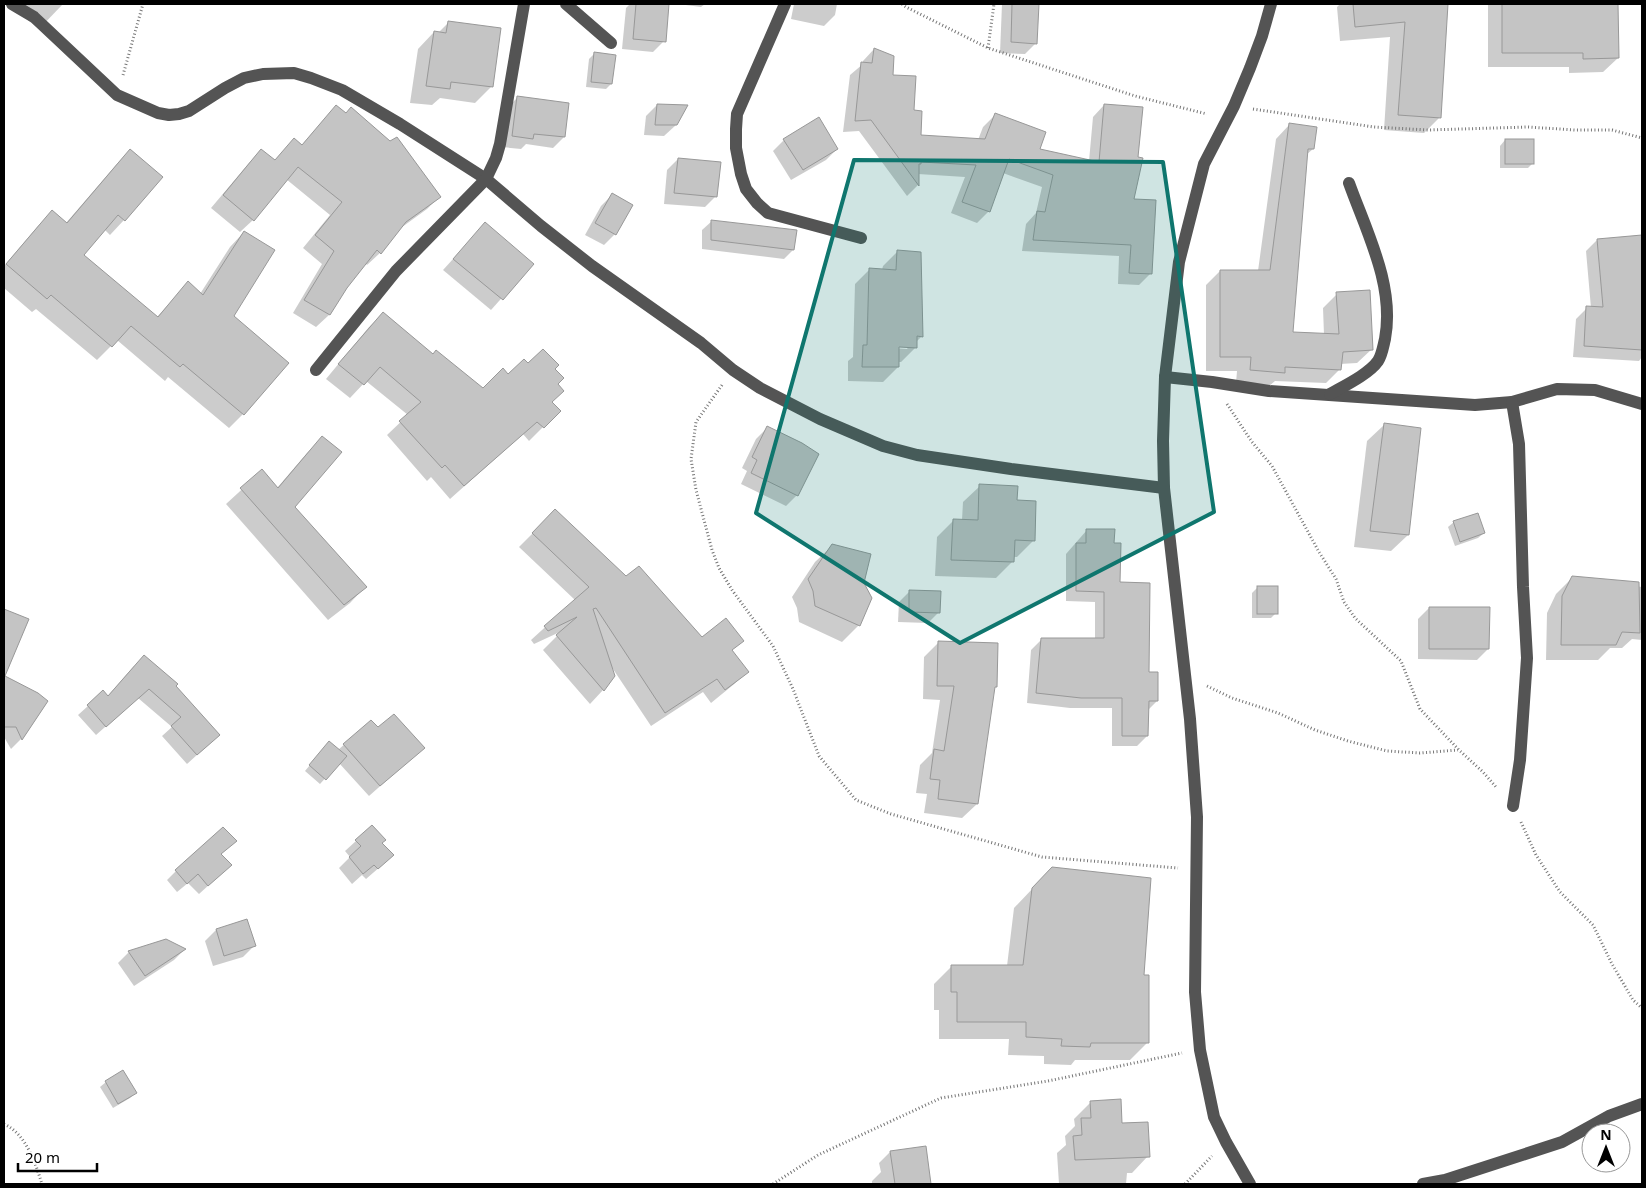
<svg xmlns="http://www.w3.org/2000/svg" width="1646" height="1188" font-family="'Noto Sans',sans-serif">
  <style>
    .shadow { fill: #0003; fill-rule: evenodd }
    .building { fill: #c4c4c4; stroke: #989898 }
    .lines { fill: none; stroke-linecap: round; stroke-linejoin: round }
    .path { stroke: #767676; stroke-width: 3; stroke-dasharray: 1 2.5; stroke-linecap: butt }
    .minor { stroke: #545454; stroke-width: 12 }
    .marked { fill: #0f766e; fill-opacity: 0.2; stroke: #0f766e; stroke-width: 4; stroke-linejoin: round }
  </style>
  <rect width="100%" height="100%" fill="#fff"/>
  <!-- shadow -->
  <g class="shadow">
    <polygon points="8,4 63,4 39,29"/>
    <polygon points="630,4 668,4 664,41 653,52 622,49 626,8"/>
    <polygon points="678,4 705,4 701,7"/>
    <polygon points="794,4 837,4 835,15 824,26 791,19"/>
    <polygon points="1002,4 1038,4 1036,43 1025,54 1000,53"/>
    <polygon points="1340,4 1447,4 1439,118 1424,133 1384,130 1390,37 1340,41 1337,7"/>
    <polygon points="1488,4 1617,4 1618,58 1603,72 1569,73 1569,67 1488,67"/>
    <polygon points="448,23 492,86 475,103 440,98 432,105 410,103 418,49 434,32 438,33"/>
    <polygon points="874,49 913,111 920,136 978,140 983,127 995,115 1038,150 1089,161 1093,117 1104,105 1133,200 1151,273 1139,285 1118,284 1119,256 1022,251 1026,224 1036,213 1042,187 1003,173 989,211 977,223 951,213 965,177 918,174 918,185 907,196 859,131 843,132 850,75 863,64 863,61"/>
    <polygon points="594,54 611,84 606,89 586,87 589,59"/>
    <polygon points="518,97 564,137 553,148 526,144 521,149 502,147 507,108"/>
    <polygon points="657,105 676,125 664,136 644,135 646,116"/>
    <polygon points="336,106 440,196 427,209 398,230 380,253 367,265 365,263 346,287 329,315 316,327 293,313 322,264 303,248 330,215 286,179 253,220 240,232 211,208 249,163 261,150 274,161 294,140 301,146"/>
    <polygon points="1290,124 1313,149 1306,155 1292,334 1324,335 1323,308 1337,294 1372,349 1357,363 1340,364 1340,369 1326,383 1275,381 1269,386 1236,383 1237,371 1206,371 1206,285 1220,271 1258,271 1276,139"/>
    <polygon points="784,140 837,149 826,160 791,180 773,151"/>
    <polygon points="1505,140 1533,163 1528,168 1500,168 1500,146"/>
    <polygon points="130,150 124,220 110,235 104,229 82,255 157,317 188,283 200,294 230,247 244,232 232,316 243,414 229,428 168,377 165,381 117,340 97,360 36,309 32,312 4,288 4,266 38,226 52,212 66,223 116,165"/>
    <polygon points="678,159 716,196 705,207 664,204 667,170"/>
    <polygon points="612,195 631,205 615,234 604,245 585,235 601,206"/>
    <polygon points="712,221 795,231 793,250 784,259 702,249 702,230"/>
    <polygon points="485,224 532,264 491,310 443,270"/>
    <polygon points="1642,236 1642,357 1639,361 1573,357 1576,319 1587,308 1591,308 1586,251 1597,240"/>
    <path d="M898 251 922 336 916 342V347L901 362H898V367L883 382 848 381V361L853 357 855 284 870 269 882 270 883 266ZM893 346H909L907 349 893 348Z"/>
    <polygon points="383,314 433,355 483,390 528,365 553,369 551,402 559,411 529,441 523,434 450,499 431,477 427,481 387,435 408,415 366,381 350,398 326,379 369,327"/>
    <polygon points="1384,425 1419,429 1408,535 1391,551 1354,547 1367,441"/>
    <polygon points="767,428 797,495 786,506 741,484 747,471 742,468 756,439"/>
    <polygon points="323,438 294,507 365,587 350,603 328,620 226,504 262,471 277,488 307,453"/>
    <polygon points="980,486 1016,501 1034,540 1017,557 1013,557 1012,562 996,578 935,576 937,537 954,520 962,520 963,502"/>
    <polygon points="555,511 626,578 702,639 742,641 731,651 747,672 733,685 711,703 703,692 651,726 611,666 614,676 603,690 590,704 543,650 562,631 534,644 531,640 575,600 519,547"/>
    <polygon points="1454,522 1484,533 1478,538 1455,546 1448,527"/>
    <polygon points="1087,530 1113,544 1119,583 1157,701 1148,710 1147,736 1137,746 1112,746 1112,708 1070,708 1027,703 1031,650 1042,639 1095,639 1095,602 1066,601 1066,554"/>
    <polygon points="832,546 863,583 859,625 842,642 799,622 797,608 792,597 815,562"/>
    <polygon points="1572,578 1642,587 1642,640 1632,639 1622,648 1610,648 1598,660 1546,660 1547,613 1556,594"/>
    <polygon points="1258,587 1276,613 1271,618 1252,618 1252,593"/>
    <polygon points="910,591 939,612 928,623 898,622 899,602"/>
    <polygon points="1429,608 1488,649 1477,660 1418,659 1418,619"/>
    <polygon points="4,610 27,620 12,655 4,664"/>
    <polygon points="939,642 995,687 993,689 977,804 962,818 924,813 927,794 916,793 920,765 932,753 940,700 923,699 924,657"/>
    <polygon points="134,666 175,686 208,745 187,764 162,736 172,727 138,698 96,735 78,715 88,706 107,697"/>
    <polygon points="8,679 46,702 21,739 11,749 4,737 4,684"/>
    <polygon points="371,721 412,758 369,796 339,763 320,784 305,771 324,748 338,750"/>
    <polygon points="235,841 220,855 221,874 199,894 188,883 177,892 167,880 176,871"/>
    <polygon points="356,841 381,843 381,866 366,879 362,875 352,884 339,868 350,857 345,851"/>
    <polygon points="1034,887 1142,976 1148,1042 1130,1060 1075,1060 1071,1065 1044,1064 1044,1056 1008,1055 1009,1039 939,1039 939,1010 934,1010 934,984 952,966 1007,966 1014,908"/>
    <polygon points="216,930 254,946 243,957 213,966 205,941"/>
    <polygon points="184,950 174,960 134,986 118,963 129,952"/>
    <polygon points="106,1082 135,1093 130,1098 113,1108 100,1087"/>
    <polygon points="1091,1102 1121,1124 1148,1156 1132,1173 1127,1173 1126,1184 1059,1184 1057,1153 1066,1145 1065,1136 1075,1126 1074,1119"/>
    <polygon points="925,1148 930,1184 872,1184 872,1181 881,1172 879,1163 890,1152"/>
  </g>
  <!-- building -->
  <g class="building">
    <polygon points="636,4 669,4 666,42 633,39"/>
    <polygon points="1012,4 1039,4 1037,44 1011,42"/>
    <polygon points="1353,4 1448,4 1441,118 1398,115 1405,22 1355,27"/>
    <polygon points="1502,4 1618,4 1619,58 1583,59 1583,53 1502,53"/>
    <polygon points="448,21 501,28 493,87 451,82 450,89 426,86 434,31 446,33"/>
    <polygon points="874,48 894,56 893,75 916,76 914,110 922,111 921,135 985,139 995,113 1046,132 1040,149 1099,162 1104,104 1143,107 1138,157 1143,158 1134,199 1156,200 1152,274 1129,273 1131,245 1033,240 1037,211 1045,212 1053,175 1009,159 990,212 962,202 976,165 921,162 921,164 919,164 919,186 871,120 855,121 861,62 872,63"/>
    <polygon points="594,52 616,55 612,84 591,82"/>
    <polygon points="517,96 569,103 565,137 534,134 533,139 512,136"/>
    <polygon points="657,104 688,105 677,125 655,125"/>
    <polygon points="336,105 346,113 351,107 390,141 397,137 441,197 406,222 381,254 377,250 347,288 330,315 304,300 334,251 315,235 342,202 298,167 254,221 223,195 261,149 275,160 294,138 302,145"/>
    <polygon points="819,117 838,149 803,170 783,139"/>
    <polygon points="1289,123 1317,127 1314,149 1308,149 1293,332 1339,334 1336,292 1370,290 1373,350 1343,352 1341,370 1285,367 1285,373 1250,370 1251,357 1220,357 1220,270 1270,270"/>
    <rect x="1505" y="139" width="29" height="25"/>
    <polygon points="130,149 163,177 125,221 118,215 84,255 158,317 188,281 203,295 244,231 275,250 234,316 289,363 244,415 183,364 180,367 131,326 112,347 51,295 47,299 6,264 52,210 67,223"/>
    <polygon points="678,158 721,162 717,197 674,193"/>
    <polygon points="612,193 633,205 616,235 595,223"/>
    <polygon points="711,220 797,230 794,250 711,240"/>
    <polygon points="485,222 534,264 503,300 453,259"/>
    <polygon points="1642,235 1642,350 1584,346 1586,306 1603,307 1597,239"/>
    <polygon points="897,250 921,252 923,337 917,336 917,348 899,347 899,367 862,367 863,345 867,345 869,268 896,270"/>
    <polygon points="383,312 433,354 436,350 483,388 503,368 508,374 524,359 528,363 543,349 559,365 555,369 564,378 558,384 564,391 552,402 561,411 544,428 537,422 464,486 445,465 442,468 399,421 421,402 380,367 364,385 338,364"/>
    <polygon points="1384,423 1421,428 1409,535 1370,531"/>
    <polygon points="767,426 802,443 819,454 798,496 751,473 757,460 752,457"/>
    <polygon points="322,436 342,452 295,507 367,587 344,605 240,488 262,469 278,488"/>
    <polygon points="979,484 1018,486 1017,500 1036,501 1035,541 1015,540 1014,562 951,560 953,519 978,520"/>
    <polygon points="555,509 626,576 639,566 702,637 726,618 744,641 732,650 749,672 725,690 717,679 665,713 596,608 593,609 615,676 604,691 556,635 577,617 548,631 544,626 589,587 532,533"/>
    <polygon points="1478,513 1485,533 1460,542 1453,521"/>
    <polygon points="1086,529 1115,529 1114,543 1121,543 1120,582 1150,583 1149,672 1158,672 1158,701 1149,701 1148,736 1122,736 1122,698 1081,698 1036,693 1041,638 1104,638 1104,592 1076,591 1076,543 1086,543"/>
    <polygon points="832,544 871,554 864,583 872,598 860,626 815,606 813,591 808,579"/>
    <polygon points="1572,576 1639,582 1640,633 1622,632 1616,645 1561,645 1562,596"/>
    <rect x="1257" y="586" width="21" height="28"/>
    <polygon points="909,590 941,591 940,613 909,612"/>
    <polygon points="1429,607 1490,607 1489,649 1429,649"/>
    <polygon points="4,609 29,619 5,676 38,693 48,701 22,740 16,727 4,727"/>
    <polygon points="938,641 998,643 997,687 995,687 978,804 938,799 940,780 930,779 934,749 944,751 954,686 937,686"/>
    <polygon points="144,655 178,684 176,686 220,735 197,755 171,726 181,717 149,689 106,727 87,705 103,690 108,696"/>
    <polygon points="394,714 425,748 380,786 343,744 371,720 378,727"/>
    <polygon points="329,741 347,756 326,780 309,765"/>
    <polygon points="372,825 386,840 382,843 394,855 378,869 374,865 363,874 349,857 361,846 355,840"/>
    <polygon points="223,827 237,841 221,854 232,865 208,886 198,874 187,884 175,870"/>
    <polygon points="1052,867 1151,878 1144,975 1149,975 1149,1043 1091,1043 1090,1047 1061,1046 1062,1039 1026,1037 1026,1022 957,1022 957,992 951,992 951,965 1023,965 1032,888"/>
    <polygon points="247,919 256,946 224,956 216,929"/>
    <polygon points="166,939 186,949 145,976 128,951"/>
    <polygon points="123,1070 137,1093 118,1104 105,1081"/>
    <polygon points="1121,1099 1122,1123 1148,1122 1150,1157 1075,1160 1073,1136 1082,1135 1081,1118 1091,1118 1090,1101"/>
    <polygon points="926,1146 931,1184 895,1184 890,1151"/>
  </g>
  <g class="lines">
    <!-- path -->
    <g class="path">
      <polyline points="902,4 906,7 988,48 1135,96 1207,114"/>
      <polyline points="988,48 994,4"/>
      <polyline points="123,75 143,4"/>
      <polyline points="1253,109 1374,127 1428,130 1528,127 1575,130 1612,130 1642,138"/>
      <polyline points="722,385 696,422 691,459 696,490 712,550 719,568 732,590 773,646 793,689 819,756 856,800 891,814 1042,857 1178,868"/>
      <polyline points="1227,404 1252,442 1272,466 1319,552 1336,579 1344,602 1355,618 1401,661 1420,709 1459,750 1483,772 1496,787"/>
      <polyline points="1207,686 1232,698 1278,713 1315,730 1348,741 1387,751 1420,753 1458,750"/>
      <polyline points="1521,822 1536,855 1560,892 1593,925 1612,964 1633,1000 1642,1008"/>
      <path d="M4 1124C26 1134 35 1162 42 1184"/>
      <polyline points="773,1184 818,1155 941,1098 1048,1081 1182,1053"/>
      <polyline points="1185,1184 1212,1156"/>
    </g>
    <!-- minor -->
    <g class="minor">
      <polyline points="12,4 34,17 117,95 158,113 169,115 179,114 189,111 225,88 244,78 263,74 294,73 311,78 342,90 400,124 486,179 541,226 592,266 701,343 733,370 760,388 820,419 883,446 917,455 1011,469 1164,488"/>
      <polyline points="566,4 611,43"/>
      <polyline points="785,4 737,114 736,129 736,148 741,174 746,189 757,203 768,213 861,238"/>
      <polyline points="316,370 396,271 486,179 496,158 500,144 524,4"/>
      <polyline points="1165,377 1212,382 1269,391 1475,405 1512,402 1557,389 1595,390 1642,404"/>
      <path d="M1330 394C1344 386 1369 374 1378 361 1382 355 1383 347 1385 339 1395 286 1367 233 1349 183"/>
      <polyline points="1512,402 1519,444 1523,587 1527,658 1520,760 1513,806"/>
      <polyline points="1250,1184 1226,1142 1214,1117 1200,1050 1195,992 1197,817 1190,719 1164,488 1163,441 1165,377 1179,262 1204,164 1234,106 1250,68 1262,36 1271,4"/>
      <polyline points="1423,1184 1445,1180 1562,1142 1609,1116 1642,1104"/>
    </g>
  </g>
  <!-- marked area -->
  <path class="marked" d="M854 160 1163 162 1214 512 960 643 756 513Z"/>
  <!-- border -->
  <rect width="1646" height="1188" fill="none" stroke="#000000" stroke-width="10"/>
  <!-- north arrow -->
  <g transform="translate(1606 1148)"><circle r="24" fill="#ffffff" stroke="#999999"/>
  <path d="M0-4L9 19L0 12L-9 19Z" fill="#000000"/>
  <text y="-8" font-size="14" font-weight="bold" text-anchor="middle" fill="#000000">N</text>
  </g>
  <!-- scale -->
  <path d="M18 1163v8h79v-8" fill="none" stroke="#000000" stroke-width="2.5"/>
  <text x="25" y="1163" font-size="15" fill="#000000" stroke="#ffffff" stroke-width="4" paint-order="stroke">20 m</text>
</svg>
